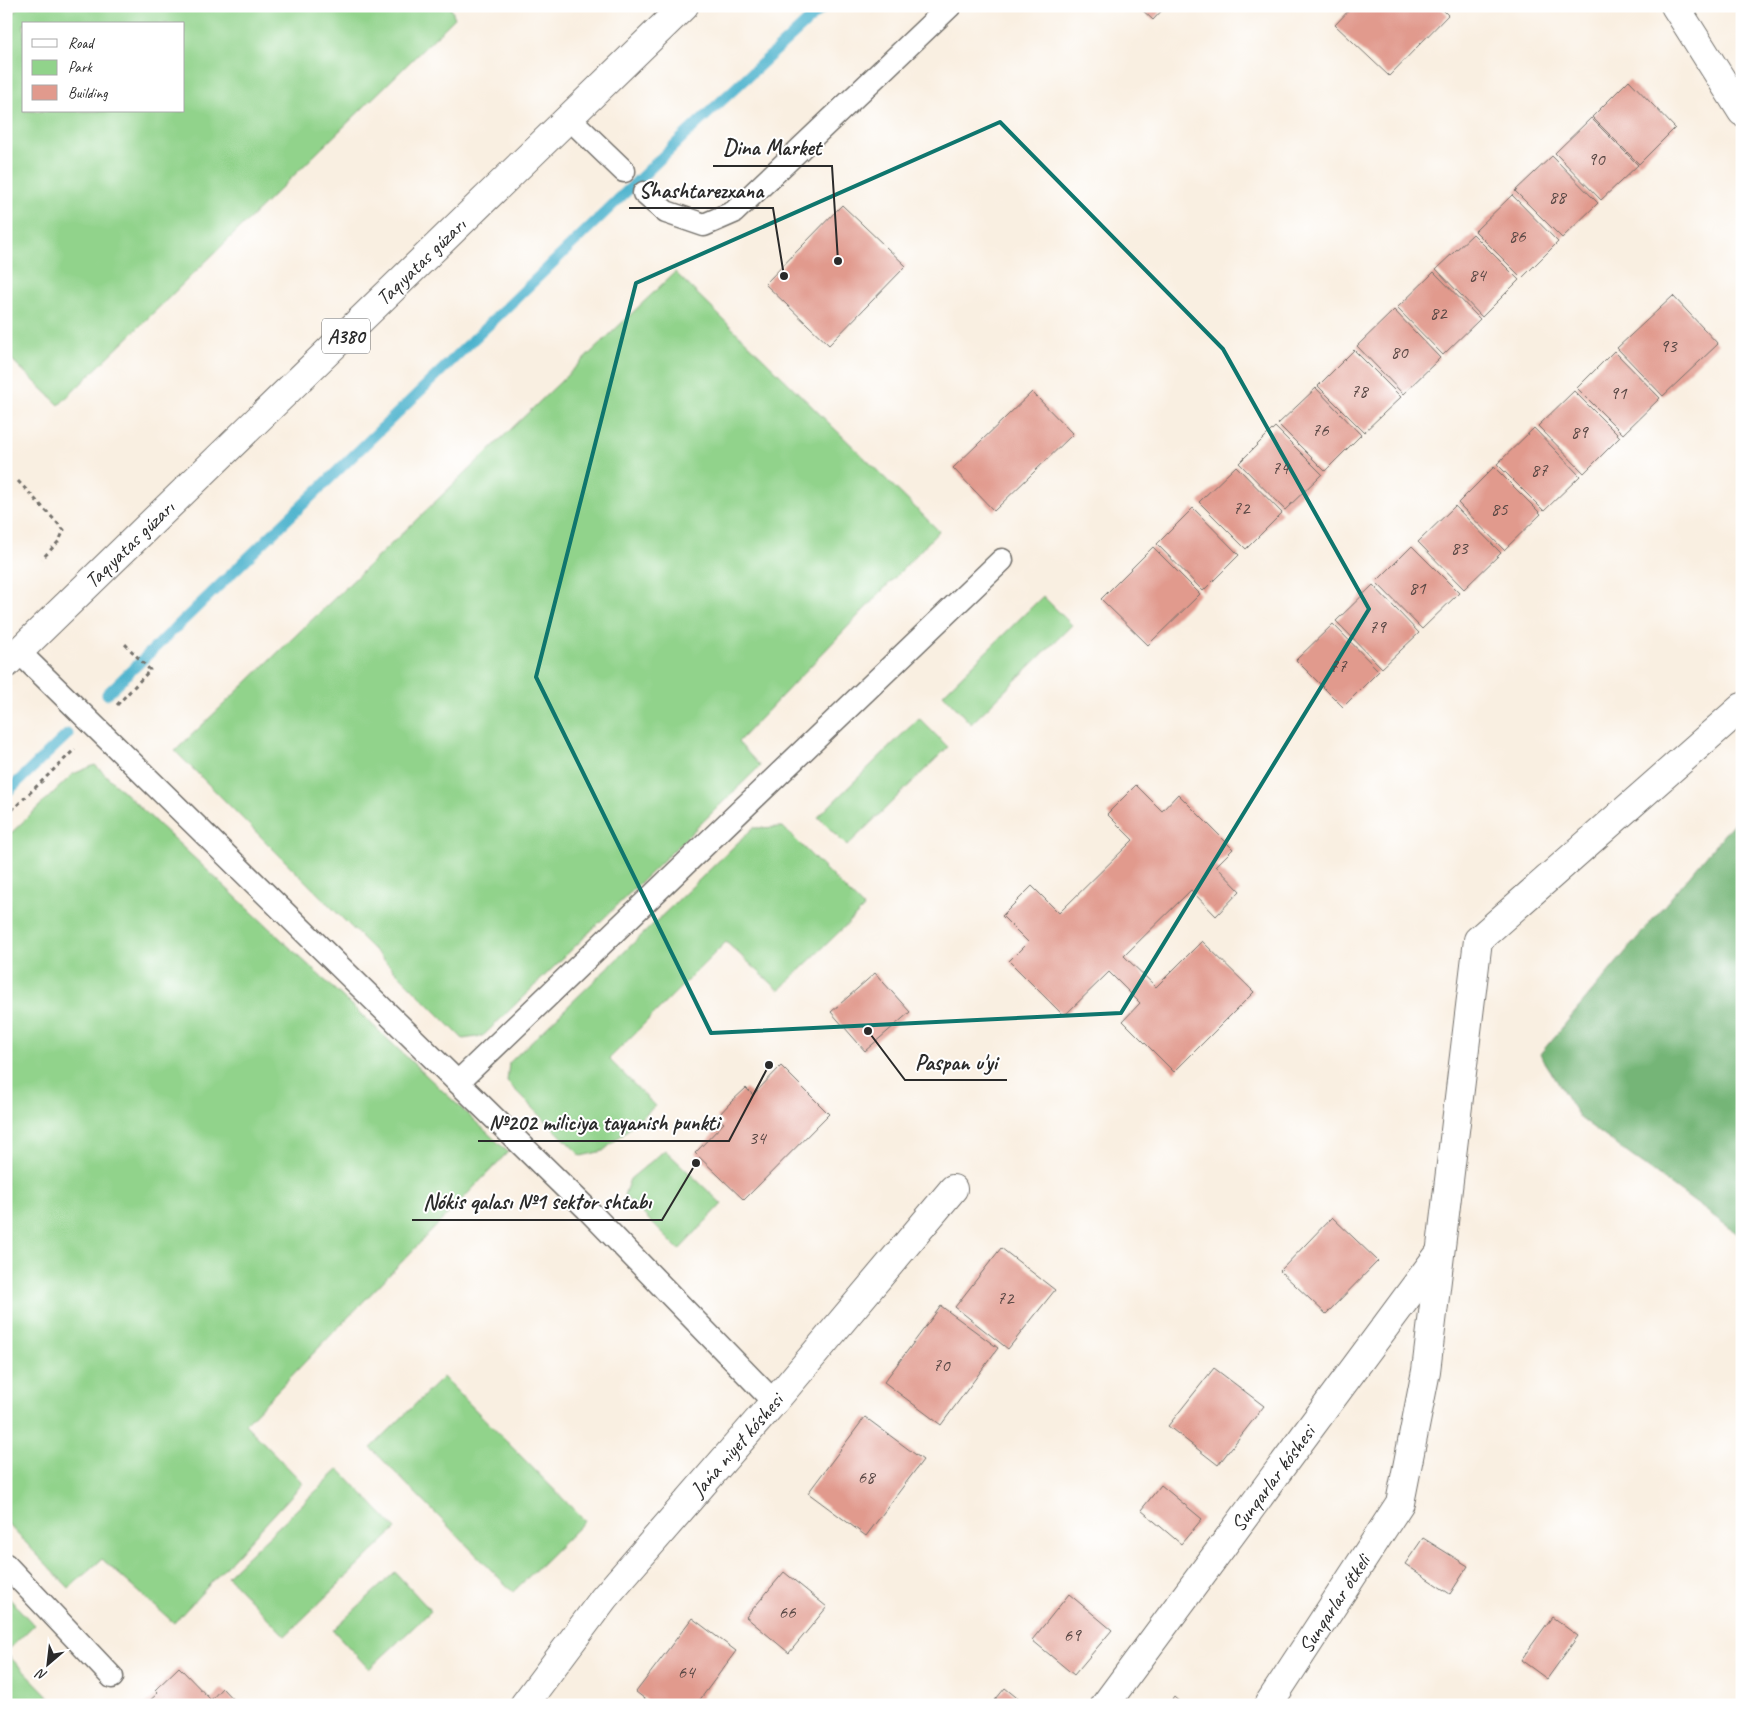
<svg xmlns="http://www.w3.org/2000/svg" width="1748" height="1711" font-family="Caveat,sans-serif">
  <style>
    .green { fill: #91d38b; stroke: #5e7f5b; fill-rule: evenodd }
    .forest { fill: #74b577; stroke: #507051 }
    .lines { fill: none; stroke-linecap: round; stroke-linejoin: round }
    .stream { stroke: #4eb3cd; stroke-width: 11 }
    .building { fill: #e19a8d }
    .lane-casing { stroke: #73706b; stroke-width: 25 }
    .street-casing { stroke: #73706b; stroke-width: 30 }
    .secondary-casing { stroke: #73706b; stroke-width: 30 }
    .highway-casing { stroke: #73706b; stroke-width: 30 }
    .path { stroke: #73706b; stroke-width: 3; stroke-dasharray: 4 4; stroke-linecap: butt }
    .lane { stroke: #fff; stroke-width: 22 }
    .street { stroke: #fff; stroke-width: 28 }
    .secondary { stroke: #fff; stroke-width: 28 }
    .highway { stroke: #fff; stroke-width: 28 }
    .marked { fill: none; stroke: #0f766e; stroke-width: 4; stroke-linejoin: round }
    .labels { text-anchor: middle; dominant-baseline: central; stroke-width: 4; stroke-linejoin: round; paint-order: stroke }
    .number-label { font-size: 19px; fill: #584744 }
    .shield { fill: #fff; stroke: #6b6b6b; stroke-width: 1 }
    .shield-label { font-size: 20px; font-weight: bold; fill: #2b2b2b }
    .street-label { font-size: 21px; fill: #2b2b2b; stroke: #fff }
    .leader { fill: none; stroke: #2b2b2b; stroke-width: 2 }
    .callout-dot { fill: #2b2b2b; stroke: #fff; stroke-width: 2 }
    .callout-label { font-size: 22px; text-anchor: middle; font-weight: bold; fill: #2b2b2b; stroke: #fff; stroke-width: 4; stroke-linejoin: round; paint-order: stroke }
  </style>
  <rect width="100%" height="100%" fill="#fff"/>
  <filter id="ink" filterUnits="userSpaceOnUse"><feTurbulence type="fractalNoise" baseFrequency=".02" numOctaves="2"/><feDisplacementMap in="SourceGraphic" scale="10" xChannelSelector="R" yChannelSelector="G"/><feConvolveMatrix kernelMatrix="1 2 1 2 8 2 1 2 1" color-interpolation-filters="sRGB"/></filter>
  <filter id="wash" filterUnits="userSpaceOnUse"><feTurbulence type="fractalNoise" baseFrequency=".0096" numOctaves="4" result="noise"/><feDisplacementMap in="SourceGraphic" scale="20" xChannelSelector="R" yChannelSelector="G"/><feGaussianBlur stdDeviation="1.12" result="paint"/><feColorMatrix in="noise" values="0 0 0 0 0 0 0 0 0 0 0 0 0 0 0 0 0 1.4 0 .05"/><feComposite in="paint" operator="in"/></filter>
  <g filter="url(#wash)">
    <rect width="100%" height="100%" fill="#f9efe1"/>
    <!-- green -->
    <g class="green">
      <path d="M19 6H450L455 18 59 405 6 354V24ZM24 24H184V111H24Z"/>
      <polygon points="675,272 939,531 738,742 760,766 483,1036 463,1039 175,751"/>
      <polygon points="1043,596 1072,625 971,724 943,694"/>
      <polygon points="919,718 948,747 847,846 818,817"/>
      <polygon points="95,765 508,1152 245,1424 303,1483 174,1623 102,1559 69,1588 6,1522 6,838 73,774"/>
      <polygon points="783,827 864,908 779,990 726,942 609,1059 655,1106 603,1151 581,1156 507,1082 509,1063 753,828"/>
      <polygon points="665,1150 722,1204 679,1250 624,1195 630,1179"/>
      <polygon points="443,1377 585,1521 513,1592 371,1448"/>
      <polygon points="339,1469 396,1529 285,1636 227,1576"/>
      <polygon points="395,1572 431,1611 369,1669 333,1630"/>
      <polygon points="6,1595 34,1625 6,1652"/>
      <polygon points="6,1653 57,1705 6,1705"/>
    </g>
    <!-- forest -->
    <polygon class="forest" points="1742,813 1742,1237 1580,1118 1540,1054"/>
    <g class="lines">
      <!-- stream -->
      <g class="stream">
        <polyline points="1739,6 1742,11"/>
        <polyline points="107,694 688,132 824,6"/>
        <polyline points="6,793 68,734"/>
      </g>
    </g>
    <g id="blocks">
      <!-- building -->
      <g class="building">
        <polygon points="1138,6 1166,6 1153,20"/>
        <polygon points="1353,6 1439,6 1448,15 1389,76 1335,25"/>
        <polygon points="1629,80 1675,128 1639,164 1592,117"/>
        <polygon points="1591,118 1638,165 1601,200 1555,153"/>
        <polygon points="1552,156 1598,203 1562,238 1515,191"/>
        <polygon points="1512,195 1558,242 1522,278 1475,231"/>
        <polygon points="842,205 906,266 829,345 765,284"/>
        <polygon points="1473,234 1519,280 1482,317 1436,269"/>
        <polygon points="1434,272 1480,319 1443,355 1397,308"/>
        <polygon points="1673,296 1718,344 1663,396 1617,348"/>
        <polygon points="1394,310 1440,358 1403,394 1357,346"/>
        <polygon points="1354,350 1401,397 1364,432 1318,386"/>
        <polygon points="1614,351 1660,398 1623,434 1577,388"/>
        <polygon points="1316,388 1361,435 1325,471 1278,424"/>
        <polygon points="1574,391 1620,437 1584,473 1538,426"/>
        <polygon points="1032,392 1073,434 994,511 953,468"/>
        <polygon points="1275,427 1322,474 1285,510 1239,463"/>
        <polygon points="1534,428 1580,476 1544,511 1497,464"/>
        <polygon points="1236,466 1282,513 1246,549 1199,502"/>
        <polygon points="1494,467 1541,514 1504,550 1458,503"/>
        <polygon points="1455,506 1501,553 1464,589 1418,542"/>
        <polygon points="1193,508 1239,555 1203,591 1157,544"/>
        <polygon points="1412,546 1459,593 1422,629 1376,582"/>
        <polygon points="1153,547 1200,594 1148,645 1101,599"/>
        <polygon points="1373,585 1419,633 1382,668 1336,621"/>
        <polygon points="1333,624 1379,671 1343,707 1296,660"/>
        <polygon points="1136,785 1162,811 1178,794 1233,849 1216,866 1240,891 1216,916 1191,890 1124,956 1156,987 1202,941 1254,992 1174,1072 1123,1021 1140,1003 1109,972 1064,1016 1009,961 1028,942 1002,916 1032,886 1059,913 1133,840 1107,814"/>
        <polygon points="875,973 910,1012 865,1051 831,1012"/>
        <polygon points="781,1066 829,1114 744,1200 695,1153 724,1123 717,1117 731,1102 746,1088 753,1095"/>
        <polygon points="1332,1217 1378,1261 1326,1314 1280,1271"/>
        <polygon points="1001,1248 1055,1290 1008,1349 955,1307"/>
        <polygon points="941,1306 998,1348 941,1425 884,1382"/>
        <polygon points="1214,1368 1264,1406 1218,1465 1168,1426"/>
        <polygon points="865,1417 923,1460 866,1536 808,1493"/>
        <polygon points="1161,1485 1202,1519 1181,1544 1141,1510"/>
        <polygon points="1423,1538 1468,1566 1450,1594 1405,1564"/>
        <polygon points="784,1572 827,1607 789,1653 746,1617"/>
        <polygon points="1069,1594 1112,1630 1074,1675 1032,1640"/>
        <polygon points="1552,1617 1578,1636 1547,1679 1521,1660"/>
        <polygon points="692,1618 736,1651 696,1705 653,1705 636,1692"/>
        <polygon points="179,1667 211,1700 222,1688 238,1705 145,1705 158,1693 155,1690"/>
        <polygon points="1005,1688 1026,1705 991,1705"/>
        <polygon points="1174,1697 1183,1705 1168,1705"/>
      </g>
    </g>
  </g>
  <g filter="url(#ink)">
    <use href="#blocks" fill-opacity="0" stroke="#73706b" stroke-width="1"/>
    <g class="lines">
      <!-- lane casing -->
      <g class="lane-casing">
        <g id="lane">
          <polyline points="569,118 624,171"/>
          <polyline points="644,193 666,212 704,225 734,212 950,6"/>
          <polyline points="19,652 587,1209 774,1402"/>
          <polyline points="458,1082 1002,560"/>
          <polyline points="6,1565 112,1677"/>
        </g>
      </g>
      <!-- street casing -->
      <g class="street-casing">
        <g id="street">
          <path id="s1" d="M524 1705 604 1598 774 1402 953 1189"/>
          <path id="s2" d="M1105 1705 1439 1254"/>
          <path id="s3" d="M1268 1705 1400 1503 1426 1371 1478 940 1742 707"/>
        </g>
      </g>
      <!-- secondary casing -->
      <g class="secondary-casing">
        <polyline id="secondary" points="1675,6 1742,112"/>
      </g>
      <!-- highway casing -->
      <g class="highway-casing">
        <g id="highway">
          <path id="s4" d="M6 664 684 6"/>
        </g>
      </g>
      <!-- path -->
      <g class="path">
        <polyline points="18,481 64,530 59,541 42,559"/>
        <polyline points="117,705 150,670 123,642"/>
        <polyline points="6,816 75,749"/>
      </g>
      <!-- lane -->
      <use href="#lane" class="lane"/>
      <!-- street -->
      <use href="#street" class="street"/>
      <!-- secondary -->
      <use href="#secondary" class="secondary"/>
      <!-- highway -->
      <use href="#highway" class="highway"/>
    </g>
  </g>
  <!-- marked area -->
  <path class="marked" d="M1000 122 1223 349 1369 609 1121 1013 711 1033 536 677 636 283Z"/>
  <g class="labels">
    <!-- number labels -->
    <g class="number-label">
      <text x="1596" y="159">90</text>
      <text x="1557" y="197">88</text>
      <text x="1517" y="236">86</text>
      <text x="1477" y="275">84</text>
      <text x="1438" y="313">82</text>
      <text x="1668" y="346">93</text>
      <text x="1399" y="352">80</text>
      <text x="1359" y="391">78</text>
      <text x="1618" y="393">91</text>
      <text x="1320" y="430">76</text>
      <text x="1579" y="432">89</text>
      <text x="1280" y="468">74</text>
      <text x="1539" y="470">87</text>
      <text x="1241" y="508">72</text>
      <text x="1499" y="509">85</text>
      <text x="1459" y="548">83</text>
      <text x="1417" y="588">81</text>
      <text x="1377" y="627">79</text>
      <text x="1338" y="666">77</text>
      <text x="757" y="1138">34</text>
      <text x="1005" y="1298">72</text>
      <text x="941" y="1365">70</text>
      <text x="866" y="1477">68</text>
      <text x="787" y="1612">66</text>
      <text x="1072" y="1635">69</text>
      <text x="686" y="1672">64</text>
    </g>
    <!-- shield labels -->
    <rect class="shield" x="322" y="318.5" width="48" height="35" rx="4"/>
    <g class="shield-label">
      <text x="346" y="336">A380</text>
    </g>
    <!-- street labels -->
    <g class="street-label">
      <text stroke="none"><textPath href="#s4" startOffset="578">Taqıyatas gúzarı</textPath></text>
      <text stroke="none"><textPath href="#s4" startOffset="172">Taqıyatas gúzarı</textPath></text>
      <text stroke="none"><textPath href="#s1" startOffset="336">Jańa niyet kóshesi</textPath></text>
      <text stroke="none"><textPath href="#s2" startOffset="282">Sunqarlar kóshesi</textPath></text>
      <text stroke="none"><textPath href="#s3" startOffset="121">Sunqarlar ótkeli</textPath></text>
    </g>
  </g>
  <!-- callouts -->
  <path class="leader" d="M838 261L832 166H713M784 276L773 208H629M868 1031L905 1080H1007M769 1065L729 1141H478M696 1163L662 1220H412"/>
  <g class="callout-dot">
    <circle cx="838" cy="261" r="5"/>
    <circle cx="784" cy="276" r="5"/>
    <circle cx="868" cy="1031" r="5"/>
    <circle cx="769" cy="1065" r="5"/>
    <circle cx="696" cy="1163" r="5"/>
  </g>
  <g class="callout-label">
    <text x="772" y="155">Dina Market</text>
    <text x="701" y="198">Shashtarezxana</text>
    <text x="956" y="1070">Paspan u'yi</text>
    <text x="604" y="1130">№202 miliciya tayanish punkti</text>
    <text x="537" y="1209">Nókis qalası №1 sektor shtabı</text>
  </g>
  <!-- margin -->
  <rect width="1748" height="1711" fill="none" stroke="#fff" stroke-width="25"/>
  <!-- legend -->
  <rect x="22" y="22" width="162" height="90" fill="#ffffff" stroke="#aaaaaa"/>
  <rect x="32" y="39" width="25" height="8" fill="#ffffff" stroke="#aaaaaa"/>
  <text x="68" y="48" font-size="15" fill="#2b2b2b">Road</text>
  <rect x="32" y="60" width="25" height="15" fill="#91d38b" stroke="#aaaaaa"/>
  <text x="68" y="72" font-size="15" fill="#2b2b2b">Park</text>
  <rect x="32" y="85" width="25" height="15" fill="#e19a8d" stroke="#aaaaaa"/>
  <text x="68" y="98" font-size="15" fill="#2b2b2b">Building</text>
  <!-- north arrow -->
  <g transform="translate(48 1664) rotate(208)" stroke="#ffffff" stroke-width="4" paint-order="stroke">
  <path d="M0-4L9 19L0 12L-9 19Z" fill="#2b2b2b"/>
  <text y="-8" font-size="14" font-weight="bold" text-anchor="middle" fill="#2b2b2b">N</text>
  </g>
</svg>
